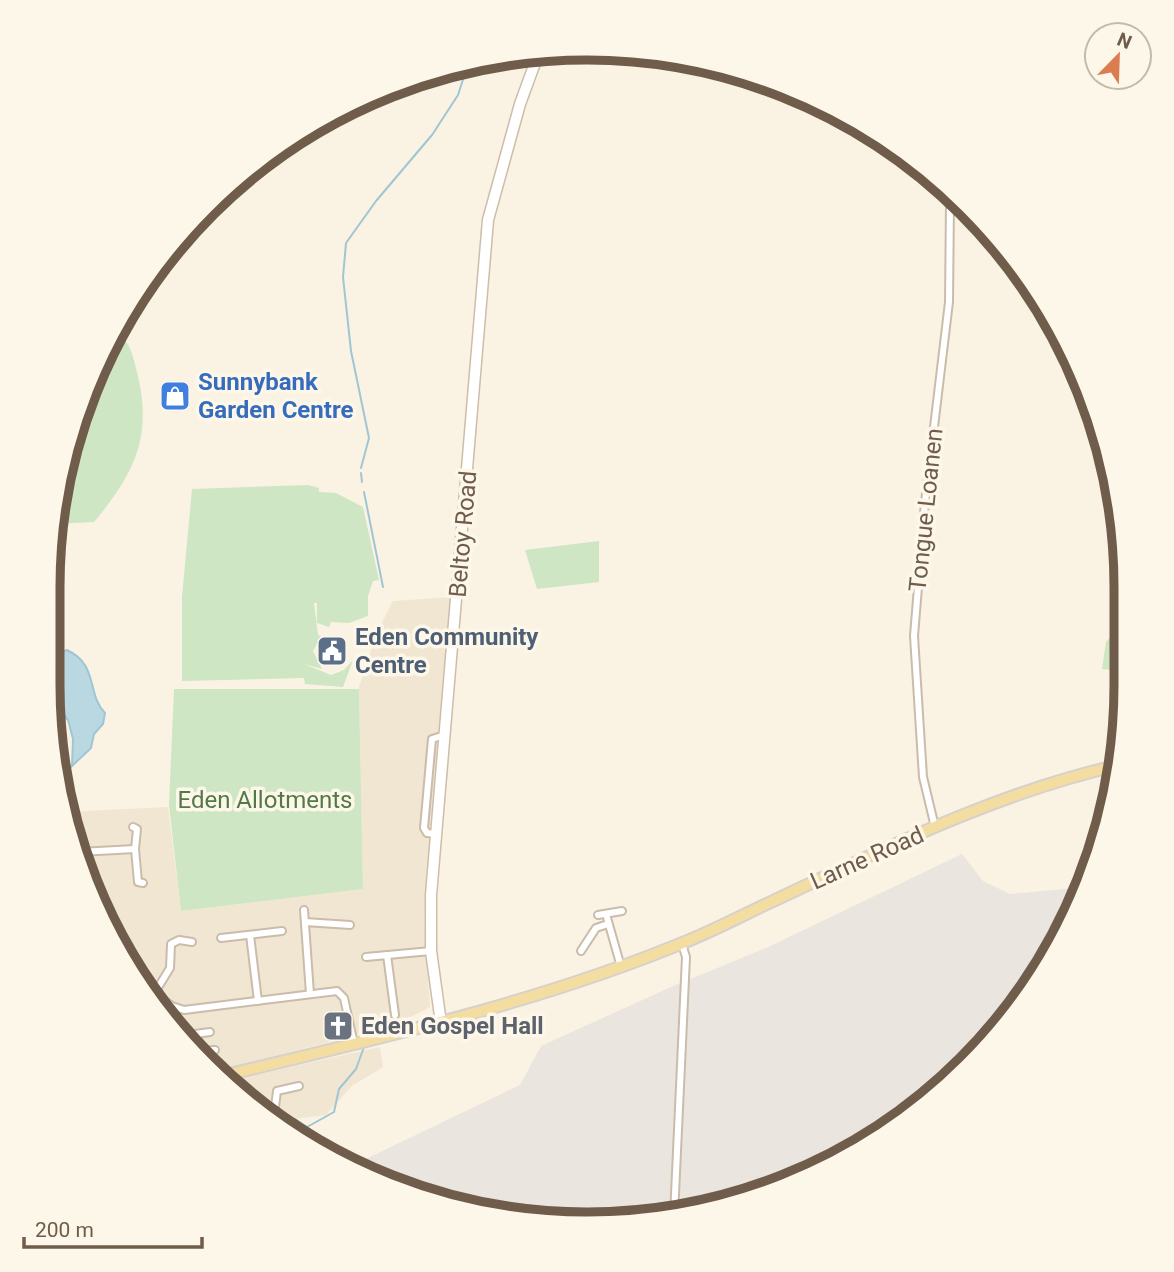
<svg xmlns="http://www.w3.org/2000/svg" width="1174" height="1272" font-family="Roboto,sans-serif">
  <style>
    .residential { fill: #f1e6d2 }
    .industrial { fill: #eae5de }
    .green { fill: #cee6c3 }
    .water { fill: #b9d8e2; stroke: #a0c6d3; stroke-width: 2 }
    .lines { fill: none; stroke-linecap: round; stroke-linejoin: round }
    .stream { stroke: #a0c6d3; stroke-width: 2 }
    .minor-casing { stroke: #cabcab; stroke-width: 10 }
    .secondary-casing { stroke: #cdbda9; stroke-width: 13 }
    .primary-casing { stroke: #d7d1cd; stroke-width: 14 }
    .minor { stroke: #fff; stroke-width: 6 }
    .secondary { stroke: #fff; stroke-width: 10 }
    .primary { stroke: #f4dda0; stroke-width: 10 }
    .labels { text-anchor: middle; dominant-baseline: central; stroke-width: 7; stroke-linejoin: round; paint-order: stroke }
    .shop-label { font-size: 24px; font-weight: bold; fill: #366cbe; stroke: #fdf7e9; text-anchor: start }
    .street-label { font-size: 24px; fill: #705c4b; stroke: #fdf7e9 }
    .service-label { font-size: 24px; font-weight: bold; fill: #4e5e75; stroke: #fdf7e9; text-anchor: start }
    .park-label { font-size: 24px; fill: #527a47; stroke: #fdf7e9 }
    .worship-label { font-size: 24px; font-weight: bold; fill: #5b616d; stroke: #fdf7e9; text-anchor: start }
    .rim { fill: none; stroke: #705c4b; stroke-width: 9 }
  </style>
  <rect width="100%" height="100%" fill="#faf3e3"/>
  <!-- residential -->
  <g class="residential">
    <polygon points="451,597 424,919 430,1007 413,1016 330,1042 214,1072 159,1013 103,923 65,812 168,807 181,911 363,889 359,687 377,632 393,601"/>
    <polygon points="380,1047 383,1067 352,1086 326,1115 277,1121 223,1082"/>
  </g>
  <!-- industrial -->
  <polygon class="industrial" points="962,854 983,881 1010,894 1085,887 1054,955 993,1041 887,1134 793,1184 692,1214 552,1224 448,1206 347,1168 520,1085 541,1046 671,987 766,948"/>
  <!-- green -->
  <g class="green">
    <path d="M115 331C130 340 133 356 137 372 153 436 135 473 94 522L56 524C59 456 82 391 115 331Z"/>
    <polygon points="308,485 319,488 319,492 336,493 363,507 379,580 373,581 368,596 368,616 349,623 331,622 329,627 317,623 317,603 314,603 318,635 321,636 313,651 322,669 304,664 331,675 344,670 353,660 343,687 305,684 304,678 182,681 182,597 192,489"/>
    <polygon points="599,541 599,582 537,589 525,550"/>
    <polygon points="1119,627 1120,671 1102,669 1106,642"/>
    <polygon points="174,689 359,689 363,889 181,911 169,805"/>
  </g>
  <!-- water -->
  <path class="water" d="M67 650C99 665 86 693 105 713L103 724 94 734 91 748 72 766 73 739 68 720 49 698V656Z"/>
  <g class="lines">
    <!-- stream -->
    <g class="stream">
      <polyline points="361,468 369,438 351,351 343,277 346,243 376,201 432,135 458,95 469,61"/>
      <polyline points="361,473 362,482"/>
      <polyline points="364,492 383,587"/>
      <polyline points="282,1125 295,1119 307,1127 334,1112 339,1089 356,1069 364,1047"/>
    </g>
    <!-- minor casing -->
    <g class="minor-casing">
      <g id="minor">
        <polyline points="935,827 923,777 914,636 925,502 949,302 950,203 953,192"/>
        <polyline points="436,834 427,833 424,828 432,739 445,735"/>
        <polyline points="135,849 138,882 143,883"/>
        <polyline points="79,852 135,849 137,829 133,827"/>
        <polyline points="304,910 310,994"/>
        <polyline points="606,914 621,967"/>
        <polyline points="598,915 622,911"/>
        <polyline points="305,922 350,925"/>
        <polyline points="250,935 258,1001"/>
        <polyline points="221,938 282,931"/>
        <polyline points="581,951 596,928 608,924"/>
        <polyline points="387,955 395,1015"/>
        <polyline points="366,957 431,951"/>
        <polyline points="140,983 172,1006 184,1010 337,991 344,998 354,1044"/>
        <polyline points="154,994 170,968 171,944 179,940 192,942"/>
        <polyline points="174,1030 174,1008"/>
        <polyline points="197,1034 201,1051 215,1050"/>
        <polyline points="180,1036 210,1032"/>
        <polyline points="264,1113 275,1107 277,1091 299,1086"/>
        <polyline points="674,1216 686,957 682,944"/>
      </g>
    </g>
    <!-- secondary casing -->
    <g class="secondary-casing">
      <polyline id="secondary" points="441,1023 431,951 431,895 488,220 520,104 539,52"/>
    </g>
    <!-- primary casing -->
    <g class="primary-casing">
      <path id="primary" d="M218 1077C374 1039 531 1005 680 944 711 932 741 916 771 902 884 849 998 792 1120 765"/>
    </g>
    <!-- minor -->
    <use href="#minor" class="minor"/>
    <!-- secondary -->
    <use href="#secondary" class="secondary"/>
    <!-- primary -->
    <use href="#primary" class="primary"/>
  </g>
  <!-- icons -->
  <defs>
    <g id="shop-square" transform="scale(1.575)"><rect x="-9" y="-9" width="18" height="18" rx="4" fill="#3f7fe0" stroke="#fdf7e9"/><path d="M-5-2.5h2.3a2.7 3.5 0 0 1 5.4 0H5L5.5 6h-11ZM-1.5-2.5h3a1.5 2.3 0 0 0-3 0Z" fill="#fff"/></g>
    <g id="civic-square" transform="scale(1.575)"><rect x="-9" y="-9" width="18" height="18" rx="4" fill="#5c6f8a" stroke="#fdf7e9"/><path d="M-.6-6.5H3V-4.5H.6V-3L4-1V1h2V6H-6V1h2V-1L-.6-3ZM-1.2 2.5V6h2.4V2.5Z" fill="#fff"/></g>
    <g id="church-square" transform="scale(1.575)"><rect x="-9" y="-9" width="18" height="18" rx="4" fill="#6b7280" stroke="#fdf7e9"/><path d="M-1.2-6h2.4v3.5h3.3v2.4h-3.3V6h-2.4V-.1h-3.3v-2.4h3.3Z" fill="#fff"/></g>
  </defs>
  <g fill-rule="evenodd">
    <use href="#shop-square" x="175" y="396"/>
    <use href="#civic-square" x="332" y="651"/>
    <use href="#church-square" x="338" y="1026"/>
  </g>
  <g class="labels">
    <!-- shop labels -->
    <g class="shop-label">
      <text x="198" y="382">Sunnybank<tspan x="198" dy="28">Garden Centre</tspan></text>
    </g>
    <!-- street labels -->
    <g class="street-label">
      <text transform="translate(926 510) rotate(-84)">Tongue Loanen</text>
      <text transform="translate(463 534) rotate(-85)">Beltoy Road</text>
      <text transform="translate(867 858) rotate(-24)">Larne Road</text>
    </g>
    <!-- service labels -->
    <g class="service-label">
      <text x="355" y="637">Eden Community<tspan x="355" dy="28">Centre</tspan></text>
    </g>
    <!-- park labels -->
    <g class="park-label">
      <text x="265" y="800">Eden Allotments</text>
    </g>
    <!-- worship labels -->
    <g class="worship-label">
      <text x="361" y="1026">Eden Gospel Hall</text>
    </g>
  </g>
  <!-- crop -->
  <path d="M0 0H1174V1272H0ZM587 60H587A527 527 0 0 1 1114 587V685A527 527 0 0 1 587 1212H587A527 527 0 0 1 60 685V587A527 527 0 0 1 587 60Z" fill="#fdf7e9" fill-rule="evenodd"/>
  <path class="rim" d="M587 60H587A527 527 0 0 1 1114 587V685A527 527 0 0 1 587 1212H587A527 527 0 0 1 60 685V587A527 527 0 0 1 587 60Z"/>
  <!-- north arrow -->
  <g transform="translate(1118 56) rotate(23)"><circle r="33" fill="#fdf7e9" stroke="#c5b9aa" stroke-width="2"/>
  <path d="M0-5L12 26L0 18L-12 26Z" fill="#db7d51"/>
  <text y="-10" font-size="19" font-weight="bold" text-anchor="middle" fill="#705c4b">N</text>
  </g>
  <!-- scale -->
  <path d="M24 1237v10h178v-10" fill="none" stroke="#705c4b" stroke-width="3.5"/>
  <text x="35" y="1237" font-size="21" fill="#705c4b" stroke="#fdf7e9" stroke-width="5" paint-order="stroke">200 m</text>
</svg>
